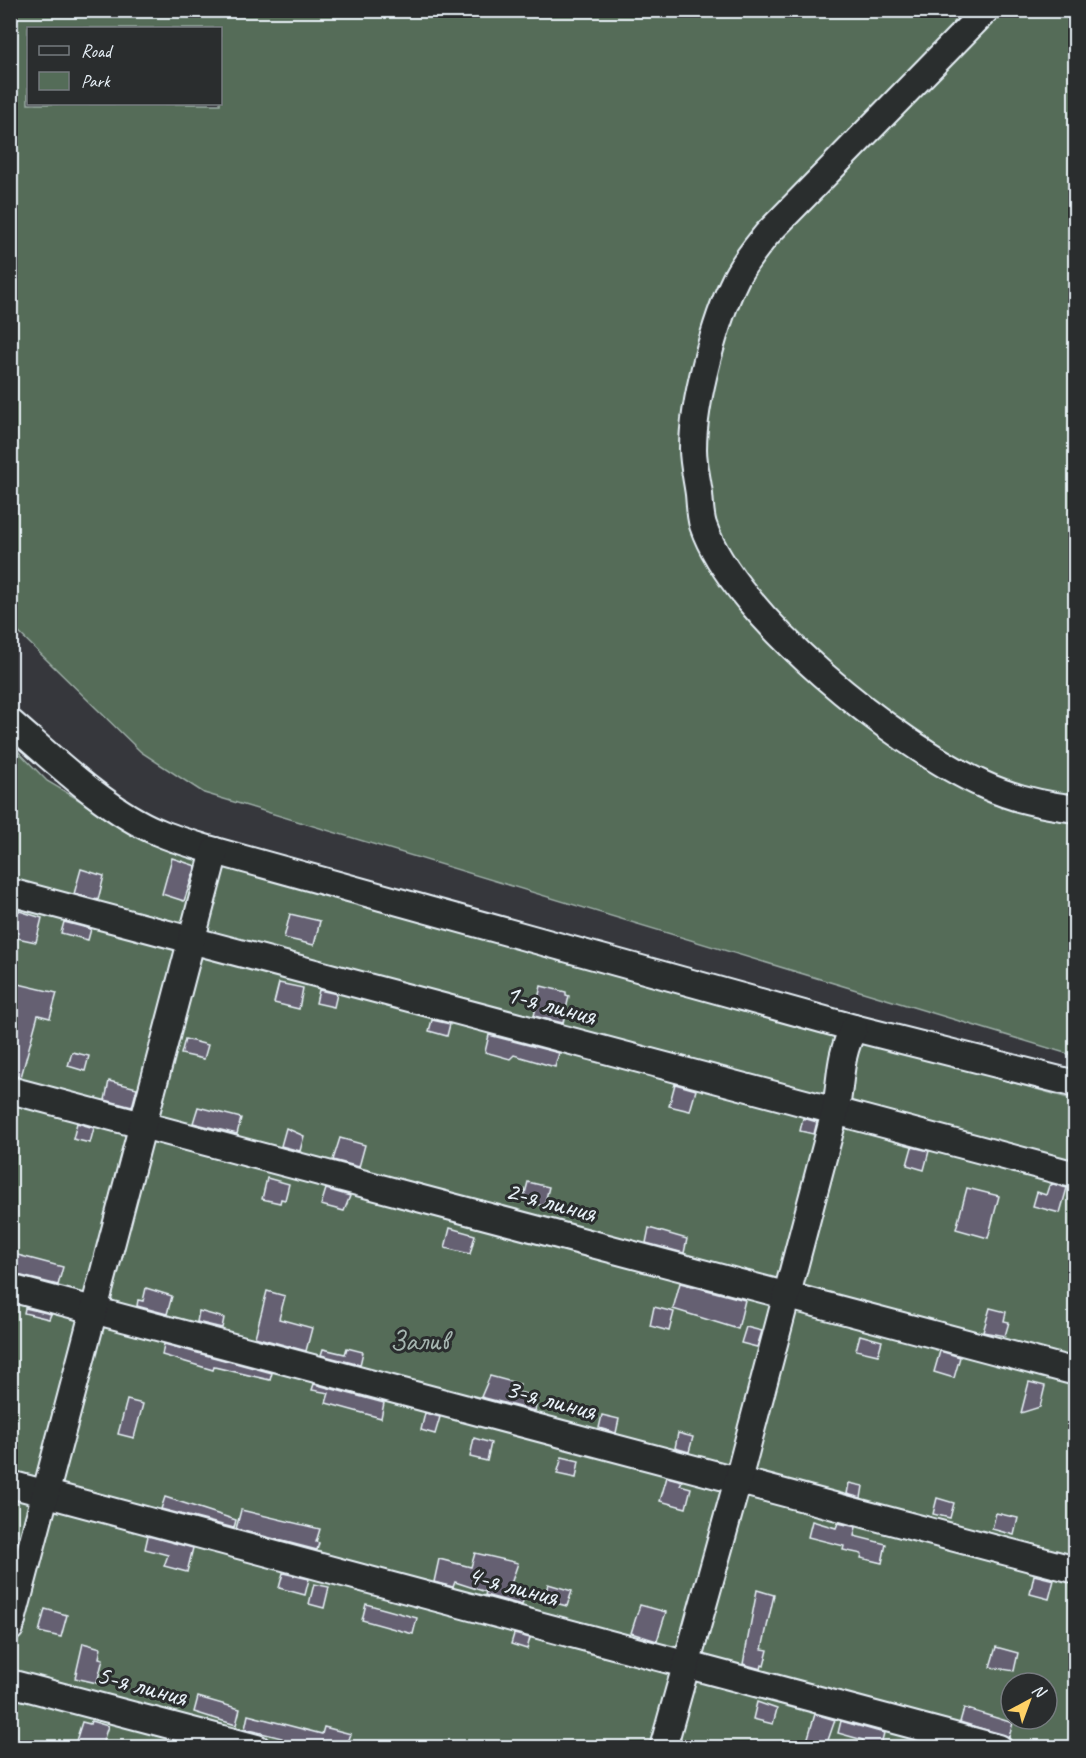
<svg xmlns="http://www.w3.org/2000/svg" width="1086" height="1758" font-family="Caveat,sans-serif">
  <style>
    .green { fill: #546c58; stroke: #9eaea8; stroke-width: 1.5; fill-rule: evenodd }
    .building { fill: #656072; stroke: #e8f1f8; stroke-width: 1.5 }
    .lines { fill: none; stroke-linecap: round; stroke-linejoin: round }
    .minor-casing { stroke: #e8f1f8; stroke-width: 30 }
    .minor { stroke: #2a2d2e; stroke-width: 26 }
    .labels { text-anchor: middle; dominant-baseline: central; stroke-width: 6; stroke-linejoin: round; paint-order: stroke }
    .street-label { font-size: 28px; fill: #e8f1f8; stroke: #2a2d2e }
    .park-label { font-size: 28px; fill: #a5b5b0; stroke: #2a2d2e }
  </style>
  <rect width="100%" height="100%" fill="#36373c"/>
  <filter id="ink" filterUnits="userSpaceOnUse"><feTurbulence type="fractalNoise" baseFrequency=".0167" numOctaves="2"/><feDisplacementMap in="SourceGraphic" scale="12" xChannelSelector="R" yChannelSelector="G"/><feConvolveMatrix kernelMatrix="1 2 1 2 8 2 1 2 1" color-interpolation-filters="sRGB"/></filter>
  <g filter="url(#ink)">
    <!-- green -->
    <g class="green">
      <path d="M10 11H1075V1056L204 793 141 752 11 625ZM28 28H220V104H28Z"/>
      <path d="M10 743 47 781 123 826 222 861 1075 1100V1747H11ZM1011 1683H1047V1719H1011Z"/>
    </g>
    <!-- building -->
    <g class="building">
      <polygon points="172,858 196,866 184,901 162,894"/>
      <polygon points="81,869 104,876 98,900 74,894"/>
      <polygon points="10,908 42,918 36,942 17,938 19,933 10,931"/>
      <polygon points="290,914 320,921 314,945 284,938"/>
      <polygon points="64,922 91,929 88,940 61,933"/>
      <polygon points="10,982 57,993 50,1018 38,1015 21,1077 10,1075"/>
      <polygon points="279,983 303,988 299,1009 274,1003"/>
      <polygon points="541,986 566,992 566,995 569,996 563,1023 534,1016"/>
      <polygon points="319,990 337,994 334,1007 316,1003"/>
      <polygon points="432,1020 450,1024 447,1036 429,1031"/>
      <polygon points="489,1035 559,1053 555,1067 514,1055 510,1059 485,1052"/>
      <polygon points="185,1039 208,1045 204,1059 181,1054"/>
      <polygon points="72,1052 89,1056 85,1071 68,1066"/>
      <polygon points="109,1081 137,1088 132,1107 105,1100"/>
      <polygon points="675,1084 696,1090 690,1111 669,1106"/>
      <polygon points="198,1107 241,1118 237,1134 193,1123"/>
      <polygon points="803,1118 817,1122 814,1134 800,1131"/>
      <polygon points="77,1123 94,1128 90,1143 73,1139"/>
      <polygon points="286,1128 304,1136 300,1151 281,1146"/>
      <polygon points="340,1138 365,1145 359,1167 333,1160"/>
      <polygon points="912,1147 929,1151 924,1170 907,1165"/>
      <polygon points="267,1178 289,1184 285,1200 281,1199 280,1203 262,1199"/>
      <polygon points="528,1182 549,1187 544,1206 523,1201"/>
      <polygon points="1053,1184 1067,1188 1060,1213 1033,1206 1037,1192 1046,1195 1049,1186"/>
      <polygon points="967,1188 999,1196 988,1238 956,1229"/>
      <polygon points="326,1189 350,1196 344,1211 321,1205"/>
      <polygon points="450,1228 475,1235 470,1254 445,1248"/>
      <polygon points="649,1228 687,1239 684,1253 646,1243"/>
      <polygon points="10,1253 63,1267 58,1285 10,1273"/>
      <polygon points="680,1283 745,1300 738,1329 673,1309"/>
      <polygon points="146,1288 172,1296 167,1314 137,1306 138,1300 143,1301"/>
      <polygon points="267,1291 285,1296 279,1319 312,1328 306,1351 255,1337"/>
      <polygon points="654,1307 674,1312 669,1331 650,1326"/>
      <polygon points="25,1308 51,1314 49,1319 24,1313"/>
      <polygon points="990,1308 1006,1312 1004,1321 1009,1322 1005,1336 983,1332"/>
      <polygon points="199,1311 224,1318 222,1328 197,1322"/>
      <polygon points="746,1327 762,1331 757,1347 741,1343"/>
      <polygon points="860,1335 882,1341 878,1355 856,1350"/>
      <polygon points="164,1344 272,1373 270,1380 214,1367 213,1370 162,1355"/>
      <polygon points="347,1348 363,1352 360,1365 321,1355 323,1349 345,1354"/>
      <polygon points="940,1351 960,1357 954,1378 934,1372"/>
      <polygon points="490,1376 520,1384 518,1392 538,1397 535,1411 481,1397"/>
      <polygon points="1029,1382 1045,1386 1040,1407 1021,1413"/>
      <polygon points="314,1384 384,1403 381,1418 326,1403 329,1393 312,1390"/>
      <polygon points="127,1400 143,1404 134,1438 118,1434"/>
      <polygon points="425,1413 440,1417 435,1434 421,1430"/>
      <polygon points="602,1415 619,1419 616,1433 599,1428"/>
      <polygon points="678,1433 693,1437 689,1452 675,1448"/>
      <polygon points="474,1438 491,1443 487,1461 470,1457"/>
      <polygon points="562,1457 579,1461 576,1478 557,1474"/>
      <polygon points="667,1477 682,1481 680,1485 691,1488 686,1508 660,1501"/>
      <polygon points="849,1483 863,1486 861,1498 847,1494"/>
      <polygon points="165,1497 236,1520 234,1528 161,1509"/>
      <polygon points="937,1498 954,1503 950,1518 933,1514"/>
      <polygon points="241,1510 320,1529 316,1542 319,1543 317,1550 236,1529"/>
      <polygon points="996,1513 1018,1518 1014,1535 992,1529"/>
      <polygon points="812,1521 836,1528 838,1523 856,1527 854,1536 886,1544 882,1563 861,1558 862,1554 843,1550 844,1546 808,1537"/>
      <polygon points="148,1536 193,1548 187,1572 164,1566 168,1555 145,1549"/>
      <polygon points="475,1553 518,1563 511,1584 526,1588 522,1605 485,1595 486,1592 455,1582 453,1587 434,1582 439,1559 471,1567"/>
      <polygon points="283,1573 309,1579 305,1595 279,1588"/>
      <polygon points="1034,1575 1054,1580 1049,1599 1030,1594"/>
      <polygon points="314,1584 329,1587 324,1608 309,1604"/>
      <polygon points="548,1584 572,1591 567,1606 544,1600"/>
      <polygon points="757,1590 774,1595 762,1649 768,1650 764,1666 762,1665 761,1669 743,1664"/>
      <polygon points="366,1604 417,1618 413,1634 362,1620"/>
      <polygon points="640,1605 666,1612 657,1641 631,1633"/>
      <polygon points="45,1609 67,1615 61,1637 39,1632"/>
      <polygon points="514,1634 530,1638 527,1649 511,1644"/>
      <polygon points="83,1643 101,1648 99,1658 103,1659 97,1683 75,1678"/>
      <polygon points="996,1647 1018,1653 1014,1671 990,1667"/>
      <polygon points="198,1697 240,1709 236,1725 194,1712"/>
      <polygon points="757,1702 777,1709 773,1724 753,1719"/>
      <polygon points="964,1708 1013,1723 1009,1737 960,1722"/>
      <polygon points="815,1714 835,1720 826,1746 807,1741"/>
      <polygon points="248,1715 322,1734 324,1727 351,1734 348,1742 352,1743 352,1748 292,1748 293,1743 282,1740 282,1738 245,1729"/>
      <polygon points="91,1721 108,1726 101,1748 75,1744 82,1722 90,1724"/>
      <polygon points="841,1721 884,1733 880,1748 861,1748 863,1740 838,1733"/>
    </g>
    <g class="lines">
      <!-- minor casing -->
      <g class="minor-casing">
        <g id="minor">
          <path d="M986 10 767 234C756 248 744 262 736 278 715 320 693 402 693 449 693 463 697 479 699 494 700 504 700 515 703 525 734 616 897 746 984 785 1014 799 1043 805 1076 809"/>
          <path d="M10 722C52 758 108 812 158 832 176 840 196 845 215 851L854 1028 1076 1084"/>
          <polyline points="10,892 1076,1175"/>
          <polyline points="10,1090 1076,1372"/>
          <polyline points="10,1288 1076,1570"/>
          <polyline points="10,1484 999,1748"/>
          <polyline points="10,1628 215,851"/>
          <polyline points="10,1683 257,1748"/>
          <path d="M663 1748 738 1480 835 1112C842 1081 838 1057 854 1028"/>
        </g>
      </g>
      <!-- minor -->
      <use href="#minor" class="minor"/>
    </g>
  </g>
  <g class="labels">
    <!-- street labels -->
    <g class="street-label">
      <text transform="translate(551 1004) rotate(15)">1-я линия</text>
      <text transform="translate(551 1201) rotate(15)">2-я линия</text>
      <text transform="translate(551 1399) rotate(15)">3-я линия</text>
      <text transform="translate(513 1585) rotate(15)">4-я линия</text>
      <text transform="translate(142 1685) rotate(15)">5-я линия</text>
    </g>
    <!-- park labels -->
    <g class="park-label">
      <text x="419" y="1340">Залив</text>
    </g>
  </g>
  <!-- margin -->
  <rect width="1086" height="1758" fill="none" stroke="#2a2d2e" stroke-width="36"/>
  <rect x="18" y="18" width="1050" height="1722" fill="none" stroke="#e8f1f8" stroke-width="2" filter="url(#ink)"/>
  <!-- legend -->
  <rect x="27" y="27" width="195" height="78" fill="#2a2d2e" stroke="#767b7f" stroke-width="1.5"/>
  <rect x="39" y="46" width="30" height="9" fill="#2a2d2e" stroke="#767b7f" stroke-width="1.5"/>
  <text x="81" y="57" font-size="18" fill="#e8f1f8">Road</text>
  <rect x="39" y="72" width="30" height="18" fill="#546c58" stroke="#767b7f" stroke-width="1.5"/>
  <text x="81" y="87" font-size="18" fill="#e8f1f8">Park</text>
  <!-- north arrow -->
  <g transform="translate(1029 1701) rotate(41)"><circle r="28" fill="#2a2d2e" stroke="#767b7f" stroke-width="1.5"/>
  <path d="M0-4.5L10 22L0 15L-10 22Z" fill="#ffd166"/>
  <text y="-9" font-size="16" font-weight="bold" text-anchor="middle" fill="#e8f1f8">N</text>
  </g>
</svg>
